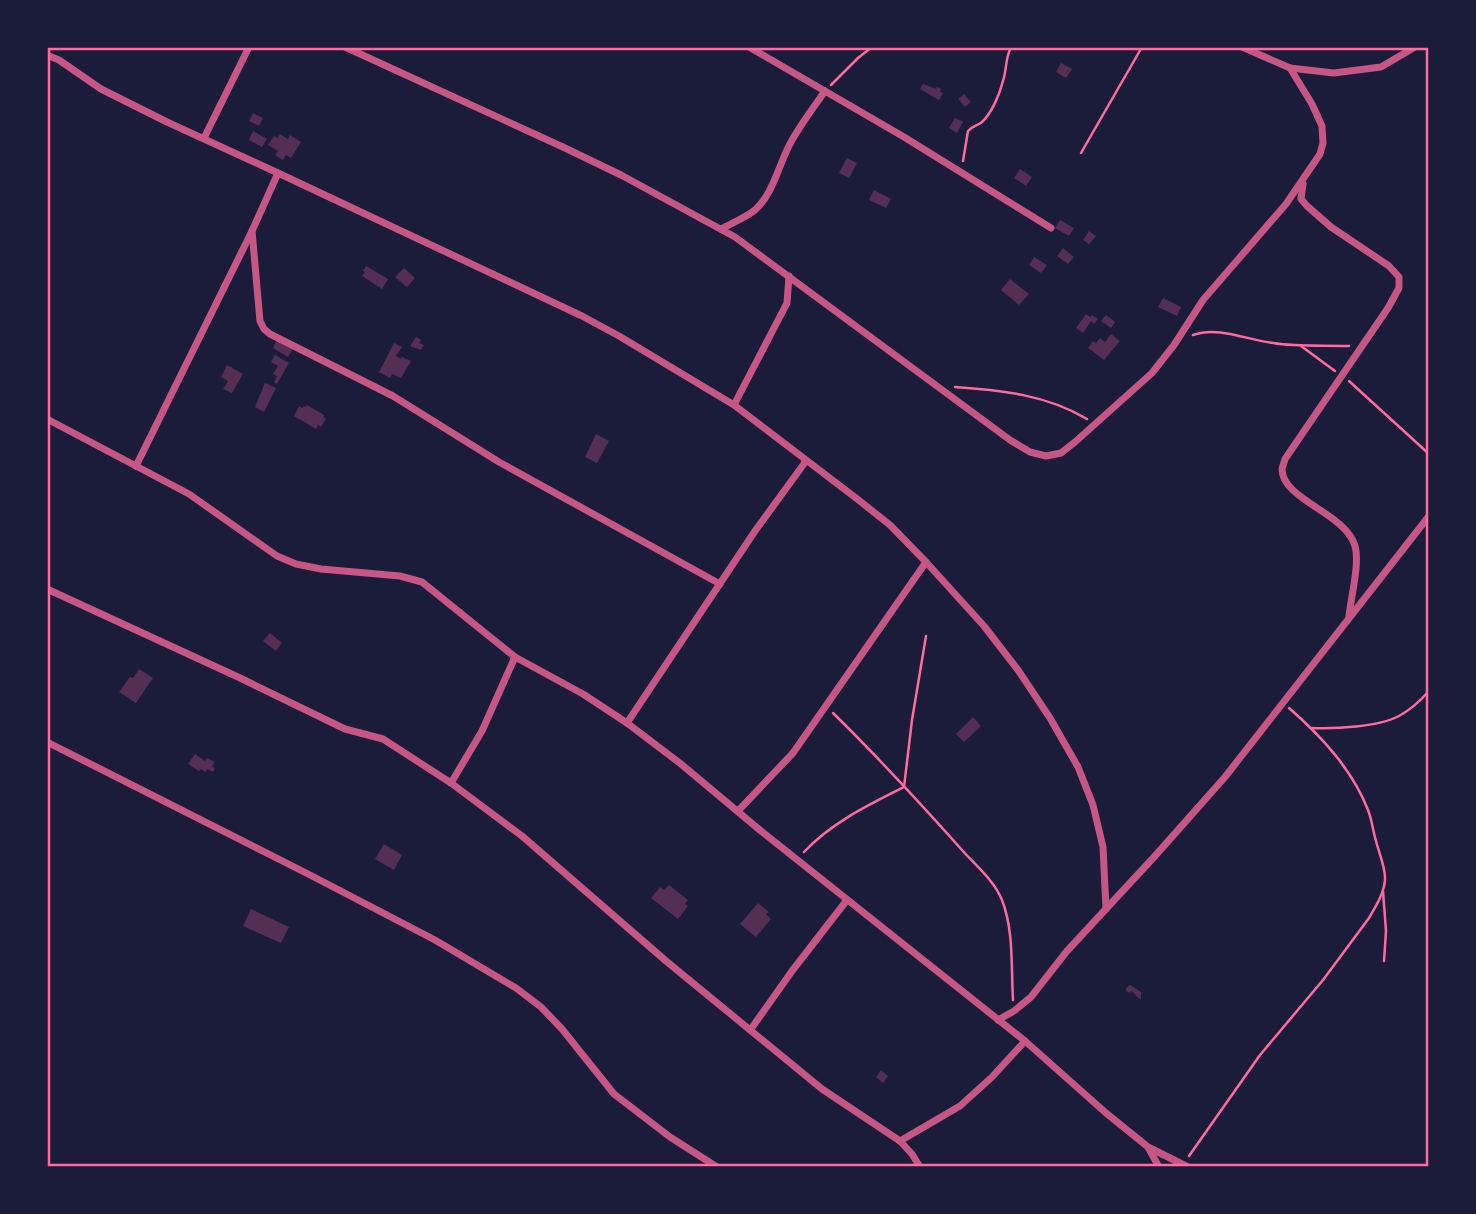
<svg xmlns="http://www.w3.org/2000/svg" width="1476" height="1214" font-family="'Titillium Web',sans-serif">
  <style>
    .building { fill: #542f53 }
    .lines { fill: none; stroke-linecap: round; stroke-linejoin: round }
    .path { stroke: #ff6b9d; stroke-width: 2.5 }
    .minor { stroke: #c65784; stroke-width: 7 }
    .neatline { fill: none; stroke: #ff6b9d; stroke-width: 2.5 }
  </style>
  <rect width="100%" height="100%" fill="#1b1b3a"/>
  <!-- building -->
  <g class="building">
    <polygon points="1061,63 1072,69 1066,78 1056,72"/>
    <polygon points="923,84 936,89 937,87 941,89 940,92 943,93 939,100 920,89"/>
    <polygon points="964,94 971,102 965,107 958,99"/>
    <polygon points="253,113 263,118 259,126 249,121"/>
    <polygon points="955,118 963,122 957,133 949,128"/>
    <polygon points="253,131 267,139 262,147 249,140"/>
    <polygon points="280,134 288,139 290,135 301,142 291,158 286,155 283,160 275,155 278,151 268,145 274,136 278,138"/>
    <polygon points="847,158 857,163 849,178 839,173"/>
    <polygon points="1020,169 1032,177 1026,186 1014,178"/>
    <polygon points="874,190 891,199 886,208 869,200"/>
    <polygon points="1060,220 1074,228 1069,236 1055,228"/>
    <polygon points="1089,231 1096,236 1089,244 1083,240"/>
    <polygon points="1063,248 1074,257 1068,264 1057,256"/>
    <polygon points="1034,257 1047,265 1041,273 1029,265"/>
    <polygon points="366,266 388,279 382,289 362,276 365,272 363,271"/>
    <polygon points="404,268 415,278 407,287 395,277"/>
    <polygon points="1010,279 1029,294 1019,305 1001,290"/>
    <polygon points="1163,298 1181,307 1177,316 1158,307"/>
    <polygon points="1086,314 1090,317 1092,315 1098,319 1094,324 1091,321 1083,333 1076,328"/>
    <polygon points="1106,315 1115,322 1111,328 1101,321"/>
    <polygon points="1111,334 1120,341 1104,360 1088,348 1093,341 1096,343 1100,338 1105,342"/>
    <polygon points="416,337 421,340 419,343 424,345 421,350 410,346"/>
    <polygon points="277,339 293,348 288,357 273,348"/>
    <polygon points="394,343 402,347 396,356 401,359 402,357 411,361 401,378 392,374 390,378 379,372"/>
    <polygon points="275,355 289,363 277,384 274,382 277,376 273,374 278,366 271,362"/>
    <polygon points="227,365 243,374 232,393 223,389 228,381 221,377"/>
    <polygon points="265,383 276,388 264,412 255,407"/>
    <polygon points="307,405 324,415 323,417 326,419 321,427 318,425 316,429 294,416 299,406 302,408 304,406 306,407"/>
    <polygon points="596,434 609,441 597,463 585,457"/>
    <polygon points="270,633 282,643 276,651 263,641"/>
    <polygon points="139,669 153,678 136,703 119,692 130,677 133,678"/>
    <polygon points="973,717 981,726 964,742 956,734"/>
    <polygon points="195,754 205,761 207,758 215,762 212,766 215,768 213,772 207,769 205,772 201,769 199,771 188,764"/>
    <polygon points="384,844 402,855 394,870 375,859"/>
    <polygon points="669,885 688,900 685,904 688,906 678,919 651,898 660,887 664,890"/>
    <polygon points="758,903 769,912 766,914 771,919 756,937 740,924"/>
    <polygon points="251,909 289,927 281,943 243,926"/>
    <polygon points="1130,985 1141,992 1141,998 1140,999 1136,996 1136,995 1131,991 1130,993 1126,991 1126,988"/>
    <polygon points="881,1070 888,1076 883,1083 876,1077"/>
  </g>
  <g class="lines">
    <!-- path -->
    <g class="path">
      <polyline points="831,85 858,58 872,47"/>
      <polyline points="1081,153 1142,47"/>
      <path d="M963 161 968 131C972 126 977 126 982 122 992 113 1000 93 1003 81 1007 69 1005 59 1011 47"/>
      <path d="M1193 335C1219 326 1247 340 1273 343 1298 347 1324 345 1349 346"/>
      <polyline points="1301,346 1335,371"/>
      <polyline points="1349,381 1429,454"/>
      <path d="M955 387C1001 390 1047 395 1087 419"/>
      <path d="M833 713C878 757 920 803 962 850 975 865 994 880 1002 900 1014 931 1011 968 1013 1000"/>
      <path d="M1311 728C1335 729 1378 727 1399 716 1410 710 1421 700 1429 691"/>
      <path d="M804 852C831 823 868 805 904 787L912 720 926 636"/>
      <polyline points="1383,891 1386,931 1384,961"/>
      <path d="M1189 1156 1260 1055 1323 980 1369 918C1376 906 1385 892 1385 878 1385 866 1379 853 1376 841 1373 831 1372 820 1368 810 1352 769 1321 736 1289 708"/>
    </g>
    <!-- minor -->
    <g class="minor">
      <polyline points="345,47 565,148 621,175 735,237 1010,440 1030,452 1046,456 1061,453 1075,442 1152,373 1174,345 1203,300 1286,204 1320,154 1323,143 1322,126 1312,104 1290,68"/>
      <polyline points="749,47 904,137 1051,228"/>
      <polyline points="1242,47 1290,68 1334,73 1381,67 1415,47"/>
      <polyline points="47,55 59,60 101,89 167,122 278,173 582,316 619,336 734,405 856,498 890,525 926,562 984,626 1018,670 1050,718 1078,767 1093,805 1103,847 1106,909"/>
      <polyline points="204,138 249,47"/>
      <path d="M1303 184 1301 199 1307 206 1331 227 1389 266 1399 277V288L1388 308 1285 459C1285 460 1282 468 1282 469 1282 500 1346 513 1355 546 1360 563 1351 597 1349 616"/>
      <path d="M721 229C732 223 745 218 755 210 774 193 779 163 791 142 801 124 814 107 825 91"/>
      <polyline points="252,231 260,321 264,329 270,334 393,396 499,462 720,584"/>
      <polyline points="734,405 787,303 789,276"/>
      <polyline points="47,419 189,494 277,556 296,564 321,569 400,576 422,582 515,657 583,694 627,723 681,764 761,831 1025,1041 1106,1113 1148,1147 1188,1167"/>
      <polyline points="136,466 252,231 278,173"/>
      <polyline points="47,589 238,677 345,729 383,739 451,783 522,836 666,961 822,1089 900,1141 912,1154 920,1167"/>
      <polyline points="627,723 755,531 806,461"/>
      <polyline points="47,742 312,876 435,940 516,988 541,1007 562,1029 614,1094 670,1137 717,1167"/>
      <polyline points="451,783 482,731 515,657"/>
      <polyline points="738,811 793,753 926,562"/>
      <polyline points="998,1020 1014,1011 1031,997 1067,951 1155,856 1225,777 1429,516"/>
      <polyline points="751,1029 792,971 847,900"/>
      <polyline points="900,1141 960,1106 992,1077 1025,1041"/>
      <polyline points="1149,1149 1159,1167"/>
    </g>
  </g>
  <!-- border -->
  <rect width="1476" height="1214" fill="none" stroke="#1b1b3a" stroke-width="98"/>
  <rect x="49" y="49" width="1378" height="1116" class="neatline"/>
</svg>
